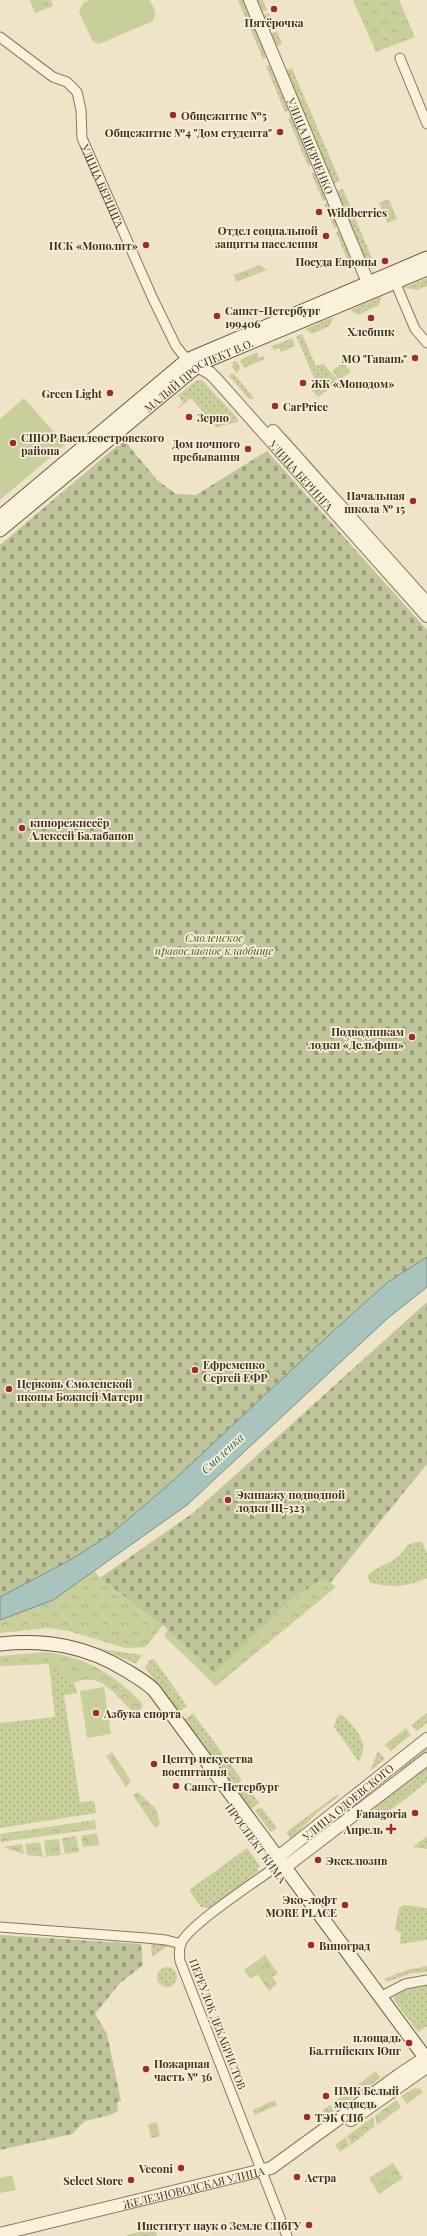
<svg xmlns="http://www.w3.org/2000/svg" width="427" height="2236" font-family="'Playfair Display',serif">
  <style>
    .grass { fill: url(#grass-dots) }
    .forest { fill: url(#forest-crowns) }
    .cemetery { fill: url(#cemetery-stones) }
    .pitch { fill: #c9cf9b }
    .water { fill: #a9c4bc; stroke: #6f938a }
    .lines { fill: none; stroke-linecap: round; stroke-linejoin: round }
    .minor-casing { stroke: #8d765c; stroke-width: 11 }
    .tertiary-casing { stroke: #8d765c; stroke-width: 14 }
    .secondary-casing { stroke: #6f573f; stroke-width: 15 }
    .minor { stroke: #faf1dc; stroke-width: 9 }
    .tertiary { stroke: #faf1dc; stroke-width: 12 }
    .secondary { stroke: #faf1dc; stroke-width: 13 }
    .poi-dot { fill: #9e2a2b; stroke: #f7eed8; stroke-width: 1.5 }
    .labels { text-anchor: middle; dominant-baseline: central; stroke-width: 3.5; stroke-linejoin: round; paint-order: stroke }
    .poi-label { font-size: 11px; font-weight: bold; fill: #3d2e20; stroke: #f7eed8; text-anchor: start }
    .street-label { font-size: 11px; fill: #3d2e20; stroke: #f7eed8 }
    .park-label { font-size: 11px; font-style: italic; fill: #4d5a26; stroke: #f7eed8 }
    .water-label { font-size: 12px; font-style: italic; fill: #2f5d5a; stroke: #f7eed8 }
  </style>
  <defs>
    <pattern id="grass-dots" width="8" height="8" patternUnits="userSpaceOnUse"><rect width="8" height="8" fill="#c9cf9b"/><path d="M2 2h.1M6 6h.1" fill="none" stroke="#aeb285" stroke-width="1.8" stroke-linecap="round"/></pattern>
    <pattern id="forest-crowns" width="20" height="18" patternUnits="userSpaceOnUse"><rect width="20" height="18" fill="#c9cf9b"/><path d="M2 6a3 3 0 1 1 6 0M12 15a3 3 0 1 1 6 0" fill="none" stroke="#aeb285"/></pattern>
    <pattern id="cemetery-stones" width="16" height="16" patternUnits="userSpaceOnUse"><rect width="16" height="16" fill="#bfc49a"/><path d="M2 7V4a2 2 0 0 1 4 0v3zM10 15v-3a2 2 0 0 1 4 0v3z" fill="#9ca07d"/></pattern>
  </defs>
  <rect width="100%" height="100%" fill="#f0e4c8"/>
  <!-- grass -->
  <g class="grass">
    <polygon points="238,0 244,0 268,56 263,59"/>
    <polygon points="257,0 263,0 267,10 261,12"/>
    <polygon points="269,13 275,28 270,31 263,15"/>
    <polygon points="277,31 282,44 276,46 271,34"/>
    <polygon points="271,64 290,110 285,112 266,66"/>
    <polygon points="292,68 340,181 334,184 286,70"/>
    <polygon points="293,116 313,164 308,166 288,118"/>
    <polygon points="316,171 328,199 323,201 311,173"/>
    <polygon points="343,189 372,258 366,261 337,191"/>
    <polygon points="329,202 339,226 334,228 324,204"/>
    <polygon points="341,230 356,266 351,269 336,232"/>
    <polygon points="427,278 427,286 417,290 403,288"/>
    <polygon points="382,296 379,305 358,315 350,310"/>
    <polygon points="333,317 330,326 312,334 305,329"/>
    <polygon points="302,334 316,366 323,364 339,381 318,397 310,388 316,382 296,336"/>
    <polygon points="292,338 295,346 281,352 279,348 274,350 272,346"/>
    <polygon points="257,352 259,358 264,356 265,359 244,368 240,360"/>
    <polygon points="237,361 240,368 237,374 232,367 233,362"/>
    <polygon points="233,373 254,398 253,399 249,399 229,376"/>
    <polygon points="197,380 202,380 238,419 238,422 216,427 191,398 176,410 183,402 178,396 167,404"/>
    <polygon points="286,434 354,511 285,436"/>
    <path d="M416 1542H422L427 1553V1578C409 1587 388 1588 369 1582L368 1575C383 1562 397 1564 407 1545Z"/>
    <polygon points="101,1649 142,1655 136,1664"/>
    <polygon points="154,1659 187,1706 179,1712 145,1668 150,1660"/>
    <polygon points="49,1664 74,1683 78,1693 64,1695 80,1802 94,1801 96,1813 0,1828 0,1723 55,1717"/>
    <polygon points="193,1713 242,1780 233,1786 184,1720"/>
    <polygon points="427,1713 427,1723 417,1731 411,1725"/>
    <path d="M340 1714C349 1720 361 1734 363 1744 364 1750 361 1757 359 1762L334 1727 336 1719Z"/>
    <polygon points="406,1728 411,1735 391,1751 385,1745"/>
    <polygon points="427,1748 427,1753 401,1771 401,1768"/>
    <polygon points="378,1751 385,1759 370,1771"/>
    <polygon points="427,1766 427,1782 382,1817 373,1807"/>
    <polygon points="247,1786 259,1803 251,1809 238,1792"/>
    <polygon points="338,1794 339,1796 318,1812 291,1839 286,1832"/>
    <polygon points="261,1807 277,1828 271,1832 255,1811"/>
    <polygon points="427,1836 427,1849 413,1847"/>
    <polygon points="247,1848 260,1866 257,1868 259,1871 208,1908 201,1907 189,1890"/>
    <polygon points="404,1905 427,1908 427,1940 400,1944 401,1934 395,1929 399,1908"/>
    <polygon points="151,1943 169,1945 152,1957"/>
    <polygon points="427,1966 427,1972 412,1973 387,1982 384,1979 407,1970"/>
    <circle cx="167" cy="1977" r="10"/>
    <polygon points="419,1985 427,1985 427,2026 418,2032 393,1999 394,1995"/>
    <polygon points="275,2100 277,2105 255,2115 253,2110"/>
  </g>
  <!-- forest -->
  <g class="forest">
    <polygon points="30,0 51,0 53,6 35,13"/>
    <polygon points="353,0 399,0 415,37 376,52"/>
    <polygon points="389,199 397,219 388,223 379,203"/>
    <polygon points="259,265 267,270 236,282 234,275"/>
    <polygon points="343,362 351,372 339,380 332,371"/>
    <polygon points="94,1570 100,1578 163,1625 146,1647 125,1648 69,1631 48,1628 0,1633 0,1620 53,1600"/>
    <polygon points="323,1577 336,1587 216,1686 164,1636 168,1629 215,1673 288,1602"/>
    <path d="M46 1652C85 1657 117 1675 143 1705L140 1710 134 1713C116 1697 101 1670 74 1683L49 1664 0 1666V1656Z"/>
    <polygon points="112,1752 131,1781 126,1787 106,1756"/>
    <polygon points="138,1792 156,1809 160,1824 155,1828 133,1795"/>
    <polygon points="95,1820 96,1829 1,1842 0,1834"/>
    <polygon points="97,1833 99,1845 83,1847 81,1836"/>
    <polygon points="76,1836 79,1852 65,1854 62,1838"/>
    <polygon points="59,1839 61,1855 46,1857 44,1841"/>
    <polygon points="40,1842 43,1857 27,1855 25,1844"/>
    <polygon points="22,1844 24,1854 3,1847"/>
    <polygon points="265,1955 278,1973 272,1977 277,1984 269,1991 257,1974 250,1979 244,1970"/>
    <polygon points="376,2071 380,2078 360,2093 355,2087"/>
    <polygon points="415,2088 421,2089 423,2092 407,2104 401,2096"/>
    <polygon points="352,2089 357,2095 338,2109 333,2103"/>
    <polygon points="396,2100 401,2107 377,2125 375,2116"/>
    <polygon points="330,2105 334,2111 320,2122 323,2110"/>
    <polygon points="373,2117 375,2126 351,2145 347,2136"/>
    <polygon points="157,2122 160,2136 151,2138 148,2124"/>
    <polygon points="346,2137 349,2145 340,2152 335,2145"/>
    <polygon points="393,2163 403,2178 379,2194 369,2178"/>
    <polygon points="155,2228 157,2236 127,2236 127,2235"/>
  </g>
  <!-- cemetery -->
  <g class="cemetery">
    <polygon points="124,440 157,480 176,494 196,495 267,451 427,630 427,1257 388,1282 331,1333 174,1480 112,1533 72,1559 0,1597 0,545"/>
    <polygon points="427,1302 427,1464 330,1583 323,1578 288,1602 215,1673 165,1627 100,1578 193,1513"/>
    <polygon points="0,1935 141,1944 143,1965 119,1984 95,2014 107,2034 121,2101 117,2102 118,2111 110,2115 85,2121 72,2134 0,2150"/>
  </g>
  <!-- pitch -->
  <g class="pitch">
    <polygon points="90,0 150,0 156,13 153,21 99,44 93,42 79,12 83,3"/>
    <polygon points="24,398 65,445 0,500 0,419"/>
    <polygon points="104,1687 111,1734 87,1738 80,1691"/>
    <polygon points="12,2175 16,2190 0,2193 0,2178"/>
  </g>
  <!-- water -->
  <polygon class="water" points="427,1257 427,1287 388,1318 187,1505 53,1600 0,1620 0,1597 72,1559 112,1533 174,1480 331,1333 388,1282"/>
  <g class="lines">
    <!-- minor casing -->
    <g class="minor-casing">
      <g id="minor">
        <path id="s1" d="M0 37 53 77 67 82 77 92 81 110 82 138 153 299 176 346 187 360"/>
        <polyline points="400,58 427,124"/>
        <polyline points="395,282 415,329 427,343"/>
        <path d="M274 1868C254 1883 190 1924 181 1943 179 1949 179 1955 180 1961L287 2236"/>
        <polyline points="0,1927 146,1938 166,1940 181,1944"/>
        <polyline points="380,1997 405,1984 427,1980"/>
      </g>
    </g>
    <!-- tertiary casing -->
    <g class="tertiary-casing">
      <g id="tertiary">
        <path id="s2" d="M250 0 372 292"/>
        <path id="s3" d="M190 362 210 373 216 379 427 616"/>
        <polyline points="273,431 427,603"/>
        <polyline points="427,1739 277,1858 274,1868 284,1868 427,1759"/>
        <polyline points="351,2120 425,2068"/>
        <path id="s4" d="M0 2234 271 2168 399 2075 420 2061 427 2060"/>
      </g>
    </g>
    <!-- secondary casing -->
    <g class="secondary-casing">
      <g id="secondary">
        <polyline points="0,517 187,360 427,258"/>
        <path id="s5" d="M0 530 201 363 427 269"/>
        <path d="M0 1644C46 1639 87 1646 127 1671 137 1677 146 1682 154 1690L427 2060"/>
      </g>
    </g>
    <!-- minor -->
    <use href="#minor" class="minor"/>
    <!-- tertiary -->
    <use href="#tertiary" class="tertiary"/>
    <!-- secondary -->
    <use href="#secondary" class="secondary"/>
  </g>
  <!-- markers -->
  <g class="poi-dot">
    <circle cx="274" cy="9" r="4"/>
    <circle cx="173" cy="115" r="4"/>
    <circle cx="280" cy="132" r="4"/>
    <circle cx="319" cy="212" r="4"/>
    <circle cx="326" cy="236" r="4"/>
    <circle cx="146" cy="245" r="4"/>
    <circle cx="385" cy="261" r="4"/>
    <circle cx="217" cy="316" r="4"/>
    <circle cx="371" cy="318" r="4"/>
    <circle cx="415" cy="358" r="4"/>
    <circle cx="303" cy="383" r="4"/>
    <circle cx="110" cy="393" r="4"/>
    <circle cx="275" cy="406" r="4"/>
    <circle cx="189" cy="417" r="4"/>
    <circle cx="13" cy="443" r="4"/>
    <circle cx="248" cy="449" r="4"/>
    <circle cx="413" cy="501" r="4"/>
    <circle cx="22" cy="828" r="4"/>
    <circle cx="412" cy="1037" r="4"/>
    <circle cx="195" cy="1370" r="4"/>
    <circle cx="9" cy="1389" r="4"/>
    <circle cx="228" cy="1500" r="4"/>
    <circle cx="96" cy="1713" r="4"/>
    <circle cx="154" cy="1764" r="4"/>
    <circle cx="176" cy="1786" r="4"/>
    <circle cx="415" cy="1813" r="4"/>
    <path d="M389 1823h4v4h4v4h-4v4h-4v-4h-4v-4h4z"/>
    <circle cx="318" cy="1860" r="4"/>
    <circle cx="345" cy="1905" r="4"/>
    <circle cx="311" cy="1945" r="4"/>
    <circle cx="409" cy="2043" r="4"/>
    <circle cx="146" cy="2069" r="4"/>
    <circle cx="326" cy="2096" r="4"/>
    <circle cx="307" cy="2117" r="4"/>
    <circle cx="181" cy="2168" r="4"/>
    <circle cx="297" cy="2177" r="4"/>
    <circle cx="131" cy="2180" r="4"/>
    <circle cx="309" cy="2225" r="4"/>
  </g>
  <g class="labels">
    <!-- poi labels -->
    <g class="poi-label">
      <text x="274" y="22" text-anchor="middle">Пятёрочка</text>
      <text x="181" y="115">Общежитие №5</text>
      <text x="272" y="132" text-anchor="end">Общежитие №4 "Дом студента"</text>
      <text x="327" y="212">Wildberries</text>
      <text x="318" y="230" text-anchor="end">Отдел социальной<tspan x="318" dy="13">защиты населения</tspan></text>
      <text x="138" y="245" text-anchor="end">НСК «Монолит»</text>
      <text x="377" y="261" text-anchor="end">Посуда Европы</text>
      <text x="225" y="310">Санкт-Петербург<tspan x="225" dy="13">199406</tspan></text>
      <text x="371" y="331" text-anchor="middle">Хлебник</text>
      <text x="407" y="358" text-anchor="end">МО "Гавань"</text>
      <text x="311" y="383">ЖК «Монодом»</text>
      <text x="102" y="393" text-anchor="end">Green Light</text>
      <text x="283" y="406">CarPrice</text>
      <text x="197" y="417">Зерно</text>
      <text x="21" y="437">СШОР Василеостровского<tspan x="21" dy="13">района</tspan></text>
      <text x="240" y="443" text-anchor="end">Дом ночного<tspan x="240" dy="13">пребывания</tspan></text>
      <text x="405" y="495" text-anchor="end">Начальная<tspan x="405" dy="13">школа № 15</tspan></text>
      <text x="30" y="822">кинорежиссёр<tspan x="30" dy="13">Алексей Балабанов</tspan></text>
      <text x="404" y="1031" text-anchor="end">Подводникам<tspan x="404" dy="13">лодки «Дельфин»</tspan></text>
      <text x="203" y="1364">Ефременко<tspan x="203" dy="13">Сергей ЕФР</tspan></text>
      <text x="17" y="1383">Церковь Смоленской<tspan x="17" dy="13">иконы Божией Матери</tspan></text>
      <text x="236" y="1494">Экипажу подводной<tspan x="236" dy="13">лодки Щ-323</tspan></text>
      <text x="104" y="1713">Азбука спорта</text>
      <text x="162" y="1758">Центр искусства<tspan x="162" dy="13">воспитания</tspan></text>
      <text x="184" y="1786">Санкт-Петербург</text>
      <text x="407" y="1813" text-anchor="end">Fanagoria</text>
      <text x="383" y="1829" text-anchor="end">Апрель</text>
      <text x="326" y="1860">Эксклюзив</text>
      <text x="337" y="1899" text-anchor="end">Эко-лофт<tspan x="337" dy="13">MORE PLACE</tspan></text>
      <text x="319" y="1945">Виноград</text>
      <text x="401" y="2037" text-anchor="end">площадь<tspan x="401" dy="13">Балтийских Юнг</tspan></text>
      <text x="154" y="2063">Пожарная<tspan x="154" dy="13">часть № 36</tspan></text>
      <text x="334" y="2090">ПМК Белый<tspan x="334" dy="13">медведь</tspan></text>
      <text x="315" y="2117">ТЭК СПб</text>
      <text x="173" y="2168" text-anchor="end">Veconi</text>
      <text x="305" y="2177">Астра</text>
      <text x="123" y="2180" text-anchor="end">Select Store</text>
      <text x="301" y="2225" text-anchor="end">Институт наук о Земле СПбГУ</text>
    </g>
    <!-- street labels -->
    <g class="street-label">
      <text stroke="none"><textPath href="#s2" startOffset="158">УЛИЦА ШЕВЧЕНКО</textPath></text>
      <text stroke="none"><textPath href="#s1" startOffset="194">УЛИЦА БЕРИНГА</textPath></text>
      <text stroke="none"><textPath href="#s5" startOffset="253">МАЛЫЙ ПРОСПЕКТ В.О.</textPath></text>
      <text stroke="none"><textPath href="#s3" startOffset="160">УЛИЦА БЕРИНГА</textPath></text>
      <text transform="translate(348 1802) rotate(-39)">УЛИЦА ОДОЕВСКОГО</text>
      <text transform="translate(256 1843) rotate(54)">ПРОСПЕКТ КИМА</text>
      <text transform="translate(218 2024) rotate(69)">ПЕРЕУЛОК ДЕКАБРИСТОВ</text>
      <text stroke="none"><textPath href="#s4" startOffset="199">ЖЕЛЕЗНОВОДСКАЯ УЛИЦА</textPath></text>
    </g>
    <!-- park labels -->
    <g class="park-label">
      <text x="214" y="937">Смоленское<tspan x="214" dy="13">православное кладбище</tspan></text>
    </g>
    <!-- water labels -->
    <g class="water-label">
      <text transform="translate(222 1453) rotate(-43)">Смоленка</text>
    </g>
  </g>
</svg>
